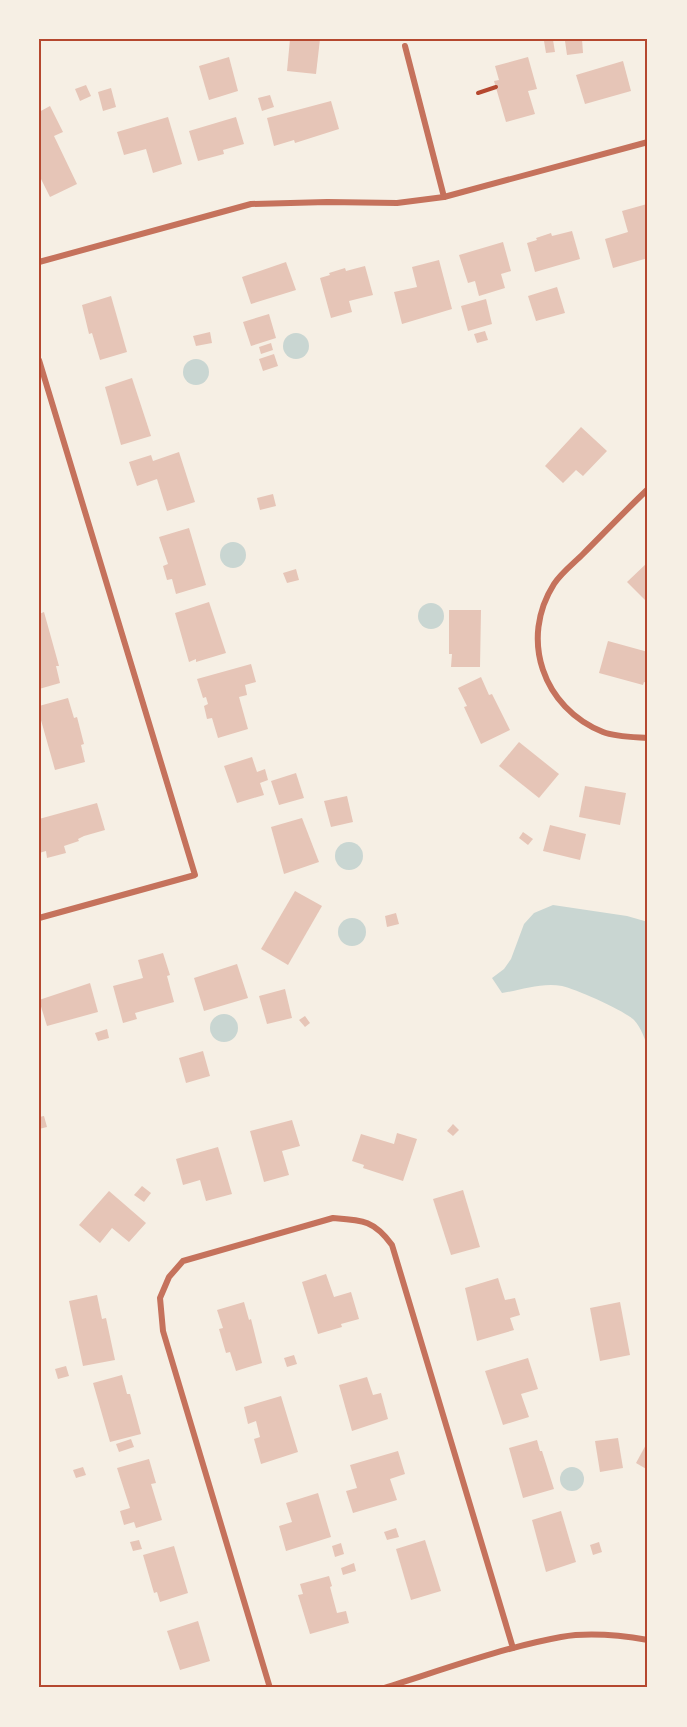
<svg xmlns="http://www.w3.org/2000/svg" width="687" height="1727" font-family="Jost,sans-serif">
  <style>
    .water { fill: #c9d6d2 }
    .building { fill: #e6c5b7 }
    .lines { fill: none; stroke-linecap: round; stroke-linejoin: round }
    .path { stroke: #b5482f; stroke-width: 4 }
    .minor { stroke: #c5725c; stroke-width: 6 }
    .neatline { fill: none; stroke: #b5482f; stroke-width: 2 }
  </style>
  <rect width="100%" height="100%" fill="#f6efe4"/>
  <!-- water -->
  <g class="water">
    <circle cx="296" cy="346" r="13"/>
    <circle cx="196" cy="372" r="13"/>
    <circle cx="233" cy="555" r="13"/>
    <circle cx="431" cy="616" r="13"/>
    <circle cx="349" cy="856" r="14"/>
    <path d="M553 905 627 916 648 922V1050C646 1041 641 1027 634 1020 625 1011 576 989 562 986 543 982 521 990 502 993L492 978 504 969 511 959 524 924 534 913Z"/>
    <circle cx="352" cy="932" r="14"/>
    <circle cx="224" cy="1028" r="14"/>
    <circle cx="572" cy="1479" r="12"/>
  </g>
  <!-- building -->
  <g class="building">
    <polygon points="290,39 320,39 316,74 287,71"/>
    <polygon points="582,39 583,53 567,55 565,41"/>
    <polygon points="553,40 555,52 546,53 544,41"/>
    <polygon points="229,57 238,91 209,100 199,66"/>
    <polygon points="528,57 537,89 528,91 535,114 506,122 494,81 499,80 495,66"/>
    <polygon points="623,61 631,91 585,104 576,75"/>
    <polygon points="86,85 91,96 80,101 75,89"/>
    <polygon points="111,88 116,107 103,111 98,92"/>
    <polygon points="270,95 274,107 262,111 258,98"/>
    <polygon points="331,101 339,129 295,143 294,140 274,146 267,118"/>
    <polygon points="50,106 63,132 54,136 77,184 50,197 39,175 39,112"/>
    <polygon points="168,117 182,164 153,173 146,149 124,155 117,132"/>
    <polygon points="236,117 244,144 223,150 224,154 198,161 189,131"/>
    <polygon points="647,204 648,258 613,268 605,239 628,232 622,211"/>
    <polygon points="572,231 580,259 535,272 527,243 537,240 536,238 551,233 552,236"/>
    <polygon points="503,242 511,271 501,274 505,288 479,296 475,281 468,283 459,255"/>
    <polygon points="439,260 452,309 402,324 394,292 417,287 412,267"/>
    <polygon points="286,262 296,290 251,304 242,277"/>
    <polygon points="365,266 373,295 349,301 352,312 331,318 320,278 330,275 329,273 345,268 346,271"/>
    <polygon points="557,287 565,313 536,321 528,296"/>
    <polygon points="111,296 127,352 100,360 92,333 89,334 82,305"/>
    <polygon points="486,299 492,324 468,331 461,306"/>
    <polygon points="269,314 276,338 251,346 243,322"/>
    <polygon points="485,331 488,340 477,343 474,334"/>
    <polygon points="210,332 212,343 196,346 193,336"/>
    <polygon points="271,343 273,350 261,354 259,347"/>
    <polygon points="274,354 278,366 263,371 259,359"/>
    <polygon points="132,378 151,436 121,445 105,387"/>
    <polygon points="581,427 607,451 583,476 576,470 563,483 545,466"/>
    <polygon points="179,452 195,502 167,511 157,479 137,486 129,462 151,455 153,461"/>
    <polygon points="273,494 276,506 260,510 257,498"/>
    <polygon points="189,528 206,585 176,594 172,579 167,580 163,566 168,564 159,537"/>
    <polygon points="648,562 648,603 627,582"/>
    <polygon points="296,569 299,580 287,583 283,573"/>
    <polygon points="209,602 226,653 196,662 196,659 189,662 175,613"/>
    <polygon points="449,610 481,610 480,667 451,667 452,654 449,654"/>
    <polygon points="44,612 59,666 56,666 60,683 39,689 39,614"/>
    <polygon points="608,641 648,652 648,683 644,682 643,685 599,673"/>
    <polygon points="251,664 256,682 245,685 247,695 239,697 248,729 218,738 212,718 207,719 204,706 208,704 206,697 203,698 197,679"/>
    <polygon points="481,677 489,695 492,694 510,730 481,744 464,707 467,706 458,688"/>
    <polygon points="68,698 74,718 77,717 84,744 81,745 85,762 55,770 39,713 39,706"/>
    <polygon points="519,742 559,774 539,798 499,766"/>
    <polygon points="252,757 257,772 265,769 268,780 260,783 264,795 237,803 224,766"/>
    <polygon points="296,773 304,798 279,805 271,781"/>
    <polygon points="585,786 626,793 620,825 579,817"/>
    <polygon points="347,796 353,822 331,827 324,801"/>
    <polygon points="97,803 105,830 84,836 78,839 79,841 64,846 66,853 47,858 46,851 39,853 39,819"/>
    <polygon points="302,818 319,862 284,874 271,827"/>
    <polygon points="550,825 586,834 580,860 543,851"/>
    <polygon points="523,832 533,839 528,845 519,838"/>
    <polygon points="295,891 322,906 288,965 261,949"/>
    <polygon points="396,913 399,924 387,927 385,916"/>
    <polygon points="163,953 170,975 167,976 174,1002 135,1013 137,1019 123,1023 113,986 143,978 138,960"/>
    <polygon points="237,964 248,998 204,1011 194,978"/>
    <polygon points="90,983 98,1012 47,1026 39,1000"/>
    <polygon points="285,989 292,1018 267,1024 259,996"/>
    <polygon points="305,1016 310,1023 305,1027 299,1020"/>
    <polygon points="107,1029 109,1038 98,1041 95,1033"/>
    <polygon points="203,1051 210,1076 186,1083 179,1058"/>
    <polygon points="44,1116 47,1127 39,1129 39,1117"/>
    <polygon points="292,1120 300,1146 282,1151 289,1175 264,1182 250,1131"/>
    <polygon points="453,1124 459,1130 453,1136 447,1131"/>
    <polygon points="397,1133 417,1139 403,1181 363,1168 364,1165 352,1161 361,1134 394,1144"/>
    <polygon points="218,1147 232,1194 206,1201 200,1180 183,1185 176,1159"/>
    <polygon points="142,1186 151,1193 144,1202 134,1195"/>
    <polygon points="463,1190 480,1247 451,1255 433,1199"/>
    <polygon points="109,1191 146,1223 129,1242 112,1228 100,1243 79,1225"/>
    <polygon points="326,1274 334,1297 351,1292 359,1319 341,1324 342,1327 318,1334 302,1282"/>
    <polygon points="498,1278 505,1300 515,1298 520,1315 510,1318 514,1330 477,1341 465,1288"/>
    <polygon points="97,1295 102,1319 106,1318 115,1360 83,1366 69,1301"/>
    <polygon points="244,1302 249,1320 251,1319 262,1363 236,1371 230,1352 226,1353 219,1329 223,1328 217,1310"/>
    <polygon points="620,1302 630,1355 600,1361 590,1308"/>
    <polygon points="294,1355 297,1364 287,1367 284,1358"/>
    <polygon points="528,1358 538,1389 521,1394 529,1417 503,1425 485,1371"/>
    <polygon points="66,1366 69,1376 58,1379 55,1369"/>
    <polygon points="122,1375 127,1394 130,1394 141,1434 110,1442 93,1383"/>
    <polygon points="367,1377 373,1395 381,1393 388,1419 352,1431 339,1385"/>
    <polygon points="281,1396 298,1452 261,1464 254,1439 260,1437 256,1421 248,1424 244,1407"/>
    <polygon points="618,1438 623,1468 600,1472 595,1441"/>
    <polygon points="131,1439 134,1447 119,1452 116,1444"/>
    <polygon points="537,1440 540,1451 542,1451 554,1489 523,1498 509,1448"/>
    <polygon points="648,1441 648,1470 636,1463"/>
    <polygon points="398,1451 405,1474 390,1479 397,1500 353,1513 346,1491 357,1488 350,1465"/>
    <polygon points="149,1459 156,1483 151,1484 162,1520 136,1528 134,1522 124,1525 120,1511 130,1508 117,1468"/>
    <polygon points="83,1467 86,1475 76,1478 73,1470"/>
    <polygon points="318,1493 331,1537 286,1551 279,1526 292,1522 286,1503"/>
    <polygon points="561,1511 576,1562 546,1572 532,1520"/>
    <polygon points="396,1528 399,1537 387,1540 384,1532"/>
    <polygon points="139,1540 142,1549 133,1551 130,1542"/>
    <polygon points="425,1540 441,1591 411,1600 396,1549"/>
    <polygon points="599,1542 602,1552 593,1555 590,1545"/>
    <polygon points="341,1543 344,1554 335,1557 332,1546"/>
    <polygon points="174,1546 188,1593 160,1602 157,1592 154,1593 143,1555"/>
    <polygon points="354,1563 356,1571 343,1575 341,1568"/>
    <polygon points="329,1576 332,1586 330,1587 337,1613 346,1611 349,1623 310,1634 298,1595 303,1594 300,1584"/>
    <polygon points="198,1621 210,1661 180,1670 167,1631"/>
  </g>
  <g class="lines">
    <!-- path -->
    <polyline class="path" points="478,93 496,87"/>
    <!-- minor -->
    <g class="minor">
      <polyline points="405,46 444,197"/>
      <polyline points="39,262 251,204 327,202 397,203 444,197 648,142"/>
      <polyline points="39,360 195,875 39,918"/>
      <path d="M648 489C626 510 605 532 583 554 574 563 561 573 554 584 519 639 543 708 603 732 616 737 634 737 648 738"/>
      <path d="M270 1688 163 1331 160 1298 169 1277 183 1261 333 1218C362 1220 374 1220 392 1245L513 1648"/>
      <path d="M384 1688C442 1670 501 1648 561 1637 590 1632 619 1635 648 1640"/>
    </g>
  </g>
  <!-- border -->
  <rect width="687" height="1727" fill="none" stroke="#f6efe4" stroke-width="81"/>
  <rect x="40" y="40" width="606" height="1646" class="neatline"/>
</svg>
